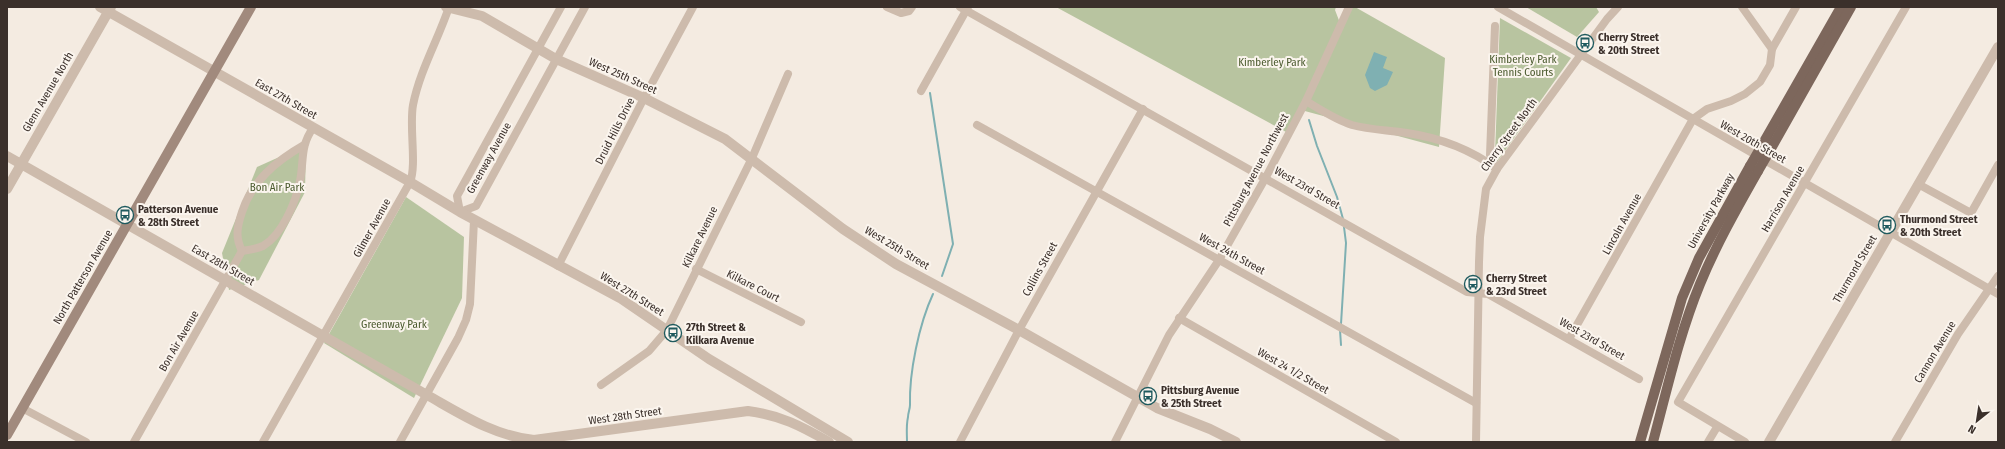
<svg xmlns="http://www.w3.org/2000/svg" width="2005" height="449" font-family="'Fira Sans Condensed',sans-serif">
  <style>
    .green { fill: #b8c4a0 }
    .water { fill: #7fb0b2 }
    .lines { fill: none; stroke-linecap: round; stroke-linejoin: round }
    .stream { stroke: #7fb0b2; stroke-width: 2 }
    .minor { stroke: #cdbbac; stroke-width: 8 }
    .tertiary { stroke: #cdbbac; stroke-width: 10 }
    .secondary { stroke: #a18a7d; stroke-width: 10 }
    .primary { stroke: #7d675c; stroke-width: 10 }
    .primary-bridge { stroke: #7d675c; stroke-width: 10 }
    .labels { text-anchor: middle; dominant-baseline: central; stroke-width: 4; stroke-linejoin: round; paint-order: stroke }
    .poi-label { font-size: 11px; font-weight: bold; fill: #3b302b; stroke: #fbf5ee; text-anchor: start }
    .park-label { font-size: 11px; fill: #4a5a2e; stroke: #fbf5ee }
    .street-label { font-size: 11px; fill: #3b302b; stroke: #fbf5ee }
  </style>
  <rect width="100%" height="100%" fill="#f4ebe1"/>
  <!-- green -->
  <g class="green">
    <polygon points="1056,7 1336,7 1335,10 1340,23 1349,7 1355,7 1445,58 1439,147 1301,110 1288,133"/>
    <polygon points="1526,7 1596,7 1599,12 1577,37"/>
    <polygon points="1500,18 1571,58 1497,162 1495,154"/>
    <polygon points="306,145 305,192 259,280 229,290 222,253 257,167"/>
    <polygon points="406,197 464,237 462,298 414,398 324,343"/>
  </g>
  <!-- water -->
  <polygon class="water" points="1374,52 1387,57 1383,68 1393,72 1387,85 1375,91 1370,88 1365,75"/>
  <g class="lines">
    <!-- stream -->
    <g class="stream">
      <polyline points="930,93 953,244 942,276"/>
      <polyline points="1309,120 1317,146 1337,197 1343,219"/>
      <polyline points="1341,324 1346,243 1344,227"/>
      <polyline points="1340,330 1341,345"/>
      <path d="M907 442C907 433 906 426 908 417 908 413 910 409 910 405 909 373 919 324 933 294"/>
    </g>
    <!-- minor -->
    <g class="minor">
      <polyline points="561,7 457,196 460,212 476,206 585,7"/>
      <polyline points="887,7 901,13 909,11 912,7"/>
      <polyline points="960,7 1467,292 1488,294 1639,379"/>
      <polyline points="1498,7 1998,294"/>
      <polyline points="1742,7 1772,49"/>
      <polyline points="1495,26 1490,155 1496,167"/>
      <polyline points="921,91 968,7"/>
      <path d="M1306 101C1321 110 1336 120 1352 125 1370 130 1389 130 1407 133 1441 138 1470 149 1497 169"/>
      <polyline points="977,125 1476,403"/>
      <polyline points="1918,184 1971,213 1998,165"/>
      <path d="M242 251C249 250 256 249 263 246 282 235 296 202 300 181 304 161 300 146 313 128"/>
      <path d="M242 251C235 237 237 227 242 212 252 181 276 161 304 145"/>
      <polyline points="558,266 644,98 693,7"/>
      <polyline points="696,269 801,322"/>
      <polyline points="1179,318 1396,442"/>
      <polyline points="1569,339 1693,119 1707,109 1731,101 1745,94 1760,82 1770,65 1772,49 1796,7"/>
      <polyline points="601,385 649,351 667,330 752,158 788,74"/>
      <polyline points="22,408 86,442"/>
      <polyline points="134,442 242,251"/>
      <path d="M263 442 410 182C417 165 409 127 413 105 420 70 438 40 449 7"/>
      <polyline points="400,442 458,338 466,320 470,304 474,220"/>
      <polyline points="960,442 1019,330 1143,109"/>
      <polyline points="1115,442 1169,335 1219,260 1266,177 1306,101 1349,7"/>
      <polyline points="1476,442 1479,262 1480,237 1486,189 1497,169 1607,19 1618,7"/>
      <polyline points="1708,442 1717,427"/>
      <polyline points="1745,442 1678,402 1906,7"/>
      <polyline points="1895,442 1958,334 1998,276"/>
    </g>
    <!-- tertiary -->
    <g class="tertiary">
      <polyline points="100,7 410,182 460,212 620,298 709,359 848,442"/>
      <polyline points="446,7 482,16 556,59 644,98 725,139 843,229 896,264 1019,330 1157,408 1210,429 1236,442"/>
      <path d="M7 156 427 395C461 414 494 436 534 440L748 411C780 415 801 426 829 442"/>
      <polyline points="7,189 111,7"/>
      <polyline points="1769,442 1998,47"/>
    </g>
    <!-- secondary -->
    <polyline class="secondary" points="7,435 251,7"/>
    <!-- primary -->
    <g class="primary">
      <polyline points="1761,147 1841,7"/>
      <polyline points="1769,152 1851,7"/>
      <polyline points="1640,442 1682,298 1699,258 1750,166"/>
      <path d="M1653 442C1667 390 1679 335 1700 284 1716 245 1737 208 1758 171"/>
    </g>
    <!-- primary-bridge -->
    <g class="primary-bridge">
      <polyline points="1750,166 1761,147"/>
      <polyline points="1758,171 1769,152"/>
    </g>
  </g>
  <!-- icons -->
  <defs>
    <g id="bus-ring" transform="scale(0.9)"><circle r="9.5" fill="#fbf5ee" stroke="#1f5a5e" stroke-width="1.5"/><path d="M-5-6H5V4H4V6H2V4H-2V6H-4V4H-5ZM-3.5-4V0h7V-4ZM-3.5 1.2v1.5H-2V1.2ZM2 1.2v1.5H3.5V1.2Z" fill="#1f5a5e"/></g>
  </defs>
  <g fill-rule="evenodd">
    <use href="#bus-ring" x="1585" y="43"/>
    <use href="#bus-ring" x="125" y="215"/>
    <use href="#bus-ring" x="1887" y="225"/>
    <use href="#bus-ring" x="1473" y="284"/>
    <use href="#bus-ring" x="673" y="333"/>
    <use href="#bus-ring" x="1148" y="396"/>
  </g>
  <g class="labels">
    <!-- poi labels -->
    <g class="poi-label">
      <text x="1598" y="37">Cherry Street<tspan x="1598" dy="13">&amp; 20th Street</tspan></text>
      <text x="138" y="209">Patterson Avenue<tspan x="138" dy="13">&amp; 28th Street</tspan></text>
      <text x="1900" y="219">Thurmond Street<tspan x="1900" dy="13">&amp; 20th Street</tspan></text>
      <text x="1486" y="278">Cherry Street<tspan x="1486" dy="13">&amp; 23rd Street</tspan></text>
      <text x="686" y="327">27th Street &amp;<tspan x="686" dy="13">Kilkara Avenue</tspan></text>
      <text x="1161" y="390">Pittsburg Avenue<tspan x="1161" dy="13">&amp; 25th Street</tspan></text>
    </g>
    <!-- park labels -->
    <g class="park-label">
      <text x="1523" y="59">Kimberley Park<tspan x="1523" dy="13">Tennis Courts</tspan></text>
      <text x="1272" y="62">Kimberley Park</text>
      <text x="277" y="187">Bon Air Park</text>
      <text x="394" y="324">Greenway Park</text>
    </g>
    <!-- street labels -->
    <g class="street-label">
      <text transform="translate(623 76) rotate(24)">West 25th Street</text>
      <text transform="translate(48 92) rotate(-60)">Glenn Avenue North</text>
      <text transform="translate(286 99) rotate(30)">East 27th Street</text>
      <text transform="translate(615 131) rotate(-63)">Druid Hills Drive</text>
      <text transform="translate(1509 135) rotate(-54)">Cherry Street North</text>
      <text transform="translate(1753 142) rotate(30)">West 20th Street</text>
      <text transform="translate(489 158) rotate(-61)">Greenway Avenue</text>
      <text transform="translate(1256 170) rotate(-62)">Pittsburg Avenue Northwest</text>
      <text transform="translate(1307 188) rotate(30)">West 23rd Street</text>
      <text transform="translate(1783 199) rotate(-60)">Harrison Avenue</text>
      <text transform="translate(1711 211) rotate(-61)">University Parkway</text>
      <text transform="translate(1622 224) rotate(-61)">Lincoln Avenue</text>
      <text transform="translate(372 228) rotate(-61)">Gilmer Avenue</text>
      <text transform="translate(700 237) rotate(-64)">Kilkare Avenue</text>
      <text transform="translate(897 248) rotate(31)">West 25th Street</text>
      <text transform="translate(1232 254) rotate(29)">West 24th Street</text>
      <text transform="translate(223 265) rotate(30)">East 28th Street</text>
      <text transform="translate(1040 269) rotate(-61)">Collins Street</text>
      <text transform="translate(1855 269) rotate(-60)">Thurmond Street</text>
      <text transform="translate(83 277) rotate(-60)">North Patterson Avenue</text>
      <text transform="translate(753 286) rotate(27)">Kilkare Court</text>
      <text transform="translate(632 294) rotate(32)">West 27th Street</text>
      <text transform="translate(1592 339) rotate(30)">West 23rd Street</text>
      <text transform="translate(179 341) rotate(-60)">Bon Air Avenue</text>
      <text transform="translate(1935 352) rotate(-59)">Cannon Avenue</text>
      <text transform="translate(1293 371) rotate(30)">West 24 1/2 Street</text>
      <text transform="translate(625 416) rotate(-8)">West 28th Street</text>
    </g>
  </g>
  <!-- border -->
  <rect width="2005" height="449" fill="none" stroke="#3b302b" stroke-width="16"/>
  <!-- north arrow -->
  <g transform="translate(1977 421) rotate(210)" stroke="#fbf5ee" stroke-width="3" paint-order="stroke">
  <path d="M0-3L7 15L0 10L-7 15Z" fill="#3b302b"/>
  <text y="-6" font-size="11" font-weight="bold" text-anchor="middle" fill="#3b302b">N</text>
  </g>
</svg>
